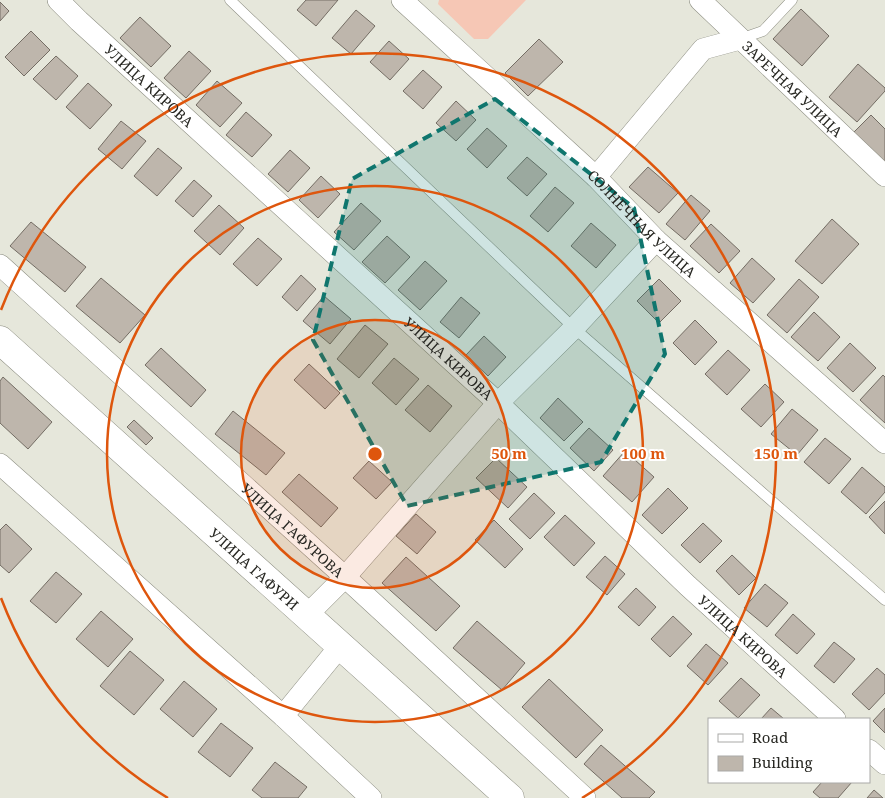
<svg xmlns="http://www.w3.org/2000/svg" width="885" height="798" font-family="'Noto Serif',serif">
  <style>
    .green { fill: #f6c7b5 }
    .building { fill: #beb6ac; stroke: #746d64 }
    .lines { fill: none; stroke-linecap: round; stroke-linejoin: round }
    .lane-casing { stroke: #8d8e82; stroke-width: 11 }
    .street-casing { stroke: #8d8e82; stroke-width: 22 }
    .secondary-casing { stroke: #8d8e82; stroke-width: 29 }
    .lane { stroke: #fff; stroke-width: 10 }
    .street { stroke: #fff; stroke-width: 21 }
    .secondary { stroke: #fff; stroke-width: 28 }
    .marked { fill: #0f766e; fill-opacity: 0.2; stroke: #0f766e; stroke-width: 4; stroke-dasharray: 10 6; stroke-linejoin: round }
    .ring { fill: none; stroke: #de560d; stroke-width: 2.5 }
    .labels { text-anchor: middle; dominant-baseline: central; stroke-width: 4; stroke-linejoin: round; paint-order: stroke }
    .street-label { font-size: 14px; fill: #272722; stroke: #fff }
    .centre { fill: #de560d; stroke: #fff; stroke-width: 2.5 }
    .ring-label { font-size: 15px; text-anchor: middle; font-weight: bold; fill: #de560d; stroke: #fff; stroke-width: 4; stroke-linejoin: round; paint-order: stroke }
  </style>
  <rect width="100%" height="100%" fill="#e6e7db"/>
  <!-- green -->
  <polygon class="green" points="439,0 526,0 488,39 474,39 438,4"/>
  <!-- building -->
  <g class="building">
    <polygon points="306,0 338,0 316,26 297,10"/>
    <polygon points="0,2 9,11 0,21"/>
    <polygon points="801,9 829,36 802,66 773,39"/>
    <polygon points="356,10 375,26 351,54 332,38"/>
    <polygon points="140,17 171,46 151,67 120,38"/>
    <polygon points="31,31 50,50 24,76 5,57"/>
    <polygon points="539,39 563,62 528,96 505,73"/>
    <polygon points="389,41 409,59 390,80 370,62"/>
    <polygon points="189,51 211,71 186,98 164,78"/>
    <polygon points="56,56 78,76 56,100 33,79"/>
    <polygon points="858,64 885,88 885,91 857,122 829,97"/>
    <polygon points="423,70 442,87 423,109 403,91"/>
    <polygon points="217,81 242,103 220,127 196,105"/>
    <polygon points="88,83 112,105 90,129 66,107"/>
    <polygon points="456,101 476,120 456,141 436,123"/>
    <polygon points="246,112 272,135 252,157 226,135"/>
    <polygon points="871,115 885,129 885,170 851,135"/>
    <polygon points="121,121 146,141 122,169 98,149"/>
    <polygon points="487,128 507,146 487,168 467,149"/>
    <polygon points="158,148 182,168 157,196 134,176"/>
    <polygon points="290,150 310,168 288,192 268,174"/>
    <polygon points="527,157 547,174 527,196 507,178"/>
    <polygon points="648,167 678,193 659,213 629,187"/>
    <polygon points="321,176 340,194 318,218 299,200"/>
    <polygon points="194,180 212,196 193,217 175,201"/>
    <polygon points="555,187 574,203 548,232 530,216"/>
    <polygon points="691,195 710,211 685,240 666,224"/>
    <polygon points="361,203 381,221 354,250 334,232"/>
    <polygon points="219,205 244,228 220,255 194,231"/>
    <polygon points="832,219 859,244 822,284 795,261"/>
    <polygon points="31,222 86,267 65,292 10,246"/>
    <polygon points="591,223 616,245 596,268 571,246"/>
    <polygon points="711,224 740,251 719,273 690,246"/>
    <polygon points="387,236 410,257 385,283 362,262"/>
    <polygon points="258,238 282,259 257,286 233,264"/>
    <polygon points="752,258 775,279 753,303 730,283"/>
    <polygon points="425,261 447,281 420,310 398,290"/>
    <polygon points="301,275 316,289 297,311 282,297"/>
    <polygon points="101,278 145,315 120,343 76,306"/>
    <polygon points="659,279 681,301 659,323 637,301"/>
    <polygon points="799,279 819,297 787,333 767,315"/>
    <polygon points="324,296 351,319 330,344 303,321"/>
    <polygon points="461,297 480,313 459,338 440,322"/>
    <polygon points="814,312 840,337 818,361 791,337"/>
    <polygon points="695,320 717,342 695,365 673,343"/>
    <polygon points="365,325 388,344 359,378 337,359"/>
    <polygon points="484,336 506,357 488,376 466,355"/>
    <polygon points="850,343 876,368 853,392 827,368"/>
    <polygon points="161,348 206,390 191,407 145,365"/>
    <polygon points="728,350 750,370 727,395 705,374"/>
    <polygon points="394,358 419,379 396,405 372,383"/>
    <polygon points="309,364 340,393 325,409 294,380"/>
    <polygon points="883,375 885,377 885,423 860,400"/>
    <polygon points="3,377 52,422 28,449 0,423 0,381"/>
    <polygon points="765,384 784,402 761,427 741,409"/>
    <polygon points="428,385 452,406 430,432 405,410"/>
    <polygon points="558,398 583,422 564,441 540,418"/>
    <polygon points="792,409 818,430 797,455 771,434"/>
    <polygon points="233,411 285,453 266,475 215,434"/>
    <polygon points="134,420 153,438 146,445 127,427"/>
    <polygon points="589,428 613,450 594,471 570,448"/>
    <polygon points="825,438 851,459 829,484 804,462"/>
    <polygon points="625,451 654,477 632,502 603,476"/>
    <polygon points="496,458 527,487 508,508 476,478"/>
    <polygon points="369,461 392,482 376,499 353,478"/>
    <polygon points="862,467 885,487 885,492 866,514 841,492"/>
    <polygon points="299,474 338,508 321,527 282,492"/>
    <polygon points="668,488 688,508 662,534 642,515"/>
    <polygon points="534,493 555,513 530,539 509,519"/>
    <polygon points="885,501 885,534 869,517"/>
    <polygon points="416,514 436,532 417,554 396,536"/>
    <polygon points="565,515 595,543 574,566 544,537"/>
    <polygon points="494,520 523,549 505,568 475,540"/>
    <polygon points="703,523 722,541 700,563 681,545"/>
    <polygon points="6,524 32,549 9,573 0,565 0,530"/>
    <polygon points="732,555 756,578 739,595 716,571"/>
    <polygon points="605,556 625,574 607,595 586,577"/>
    <polygon points="406,557 460,606 436,631 382,583"/>
    <polygon points="56,572 82,594 56,623 30,601"/>
    <polygon points="765,584 788,603 767,627 744,608"/>
    <polygon points="636,588 656,607 639,626 618,607"/>
    <polygon points="101,611 133,639 108,667 76,639"/>
    <polygon points="793,614 815,634 797,654 775,635"/>
    <polygon points="673,616 692,634 670,657 651,639"/>
    <polygon points="477,621 525,663 502,690 453,648"/>
    <polygon points="834,642 855,659 834,683 814,666"/>
    <polygon points="706,644 728,663 708,685 687,666"/>
    <polygon points="130,651 164,680 134,715 100,686"/>
    <polygon points="877,668 885,675 885,693 869,710 852,694"/>
    <polygon points="741,678 760,695 738,718 719,701"/>
    <polygon points="549,679 603,730 576,758 522,707"/>
    <polygon points="184,681 217,709 193,737 160,709"/>
    <polygon points="771,708 784,719 761,719"/>
    <polygon points="885,708 885,733 873,721"/>
    <polygon points="221,723 253,748 230,777 198,752"/>
    <polygon points="601,745 655,792 649,798 622,798 584,764"/>
    <polygon points="275,762 307,787 298,798 262,798 252,790"/>
    <polygon points="822,782 852,782 838,798 820,798 813,792"/>
    <polygon points="874,790 883,798 867,798"/>
  </g>
  <g class="lines">
    <!-- lane casing -->
    <g class="lane-casing">
      <g id="lane">
        <polyline points="230,0 574,328 885,600"/>
        <polyline points="740,39 763,31 792,0"/>
      </g>
    </g>
    <!-- street casing -->
    <g class="street-casing">
      <g id="street">
        <path id="s1" d="M58 0 79 21 498 403 688 586 835 719"/>
        <path id="s2" d="M402 0 596 177 656 240 885 443"/>
        <path id="s3" d="M700 0 885 176"/>
        <polyline points="596,177 703,49 740,39"/>
        <path id="s4" d="M0 265 345 577 585 798"/>
        <polyline points="0,464 283,716 371,798"/>
        <polyline points="307,615 345,577 498,403 574,328 656,240"/>
        <polyline points="283,716 341,645"/>
        <polyline points="869,750 885,764"/>
      </g>
    </g>
    <!-- secondary casing -->
    <g class="secondary-casing">
      <g id="secondary">
        <path id="s5" d="M0 340 510 798"/>
      </g>
    </g>
    <!-- lane -->
    <use href="#lane" class="lane"/>
    <!-- street -->
    <use href="#street" class="street"/>
    <!-- secondary -->
    <use href="#secondary" class="secondary"/>
  </g>
  <!-- marked area -->
  <path class="marked" d="M495 99 634 208 665 354 601 462 407 506 313 340 352 179Z"/>
  <!-- distance rings -->
  <circle cx="375" cy="454" r="134" fill="#de560d" fill-opacity=".12"/>
  <g class="ring">
    <circle cx="375" cy="454" r="134"/>
    <circle cx="375" cy="454" r="268"/>
    <path d="M168 798A401 401 0 0 1 1 598M1 310A401 401 0 1 1 582 798"/>
  </g>
  <g class="labels">
    <!-- street labels -->
    <g class="street-label">
      <text stroke="none"><textPath href="#s1" startOffset="125">УЛИЦА КИРОВА</textPath></text>
      <text stroke="none"><textPath href="#s3" startOffset="128">ЗАРЕЧНАЯ УЛИЦА</textPath></text>
      <text stroke="none"><textPath href="#s2" startOffset="328">СОЛНЕЧНАЯ УЛИЦА</textPath></text>
      <text stroke="none"><textPath href="#s1" startOffset="530">УЛИЦА КИРОВА</textPath></text>
      <text stroke="none"><textPath href="#s4" startOffset="395">УЛИЦА ГАФУРОВА</textPath></text>
      <text stroke="none"><textPath href="#s5" startOffset="342">УЛИЦА ГАФУРИ</textPath></text>
      <text stroke="none"><textPath href="#s1" startOffset="935">УЛИЦА КИРОВА</textPath></text>
    </g>
  </g>
  <circle cx="375" cy="454" r="8" class="centre"/>
  <g class="ring-label">
    <text x="509" y="459">50 m</text>
    <text x="643" y="459">100 m</text>
    <text x="776" y="459">150 m</text>
  </g>
  <!-- legend -->
  <rect x="708" y="718" width="162" height="65" fill="#ffffff" stroke="#a9a9a7"/>
  <rect x="718" y="734" width="25" height="8" fill="#ffffff" stroke="#a9a9a7"/>
  <text x="752" y="743" font-size="15" fill="#272722">Road</text>
  <rect x="718" y="756" width="25" height="15" fill="#beb6ac" stroke="#a9a9a7"/>
  <text x="752" y="768" font-size="15" fill="#272722">Building</text>
</svg>
